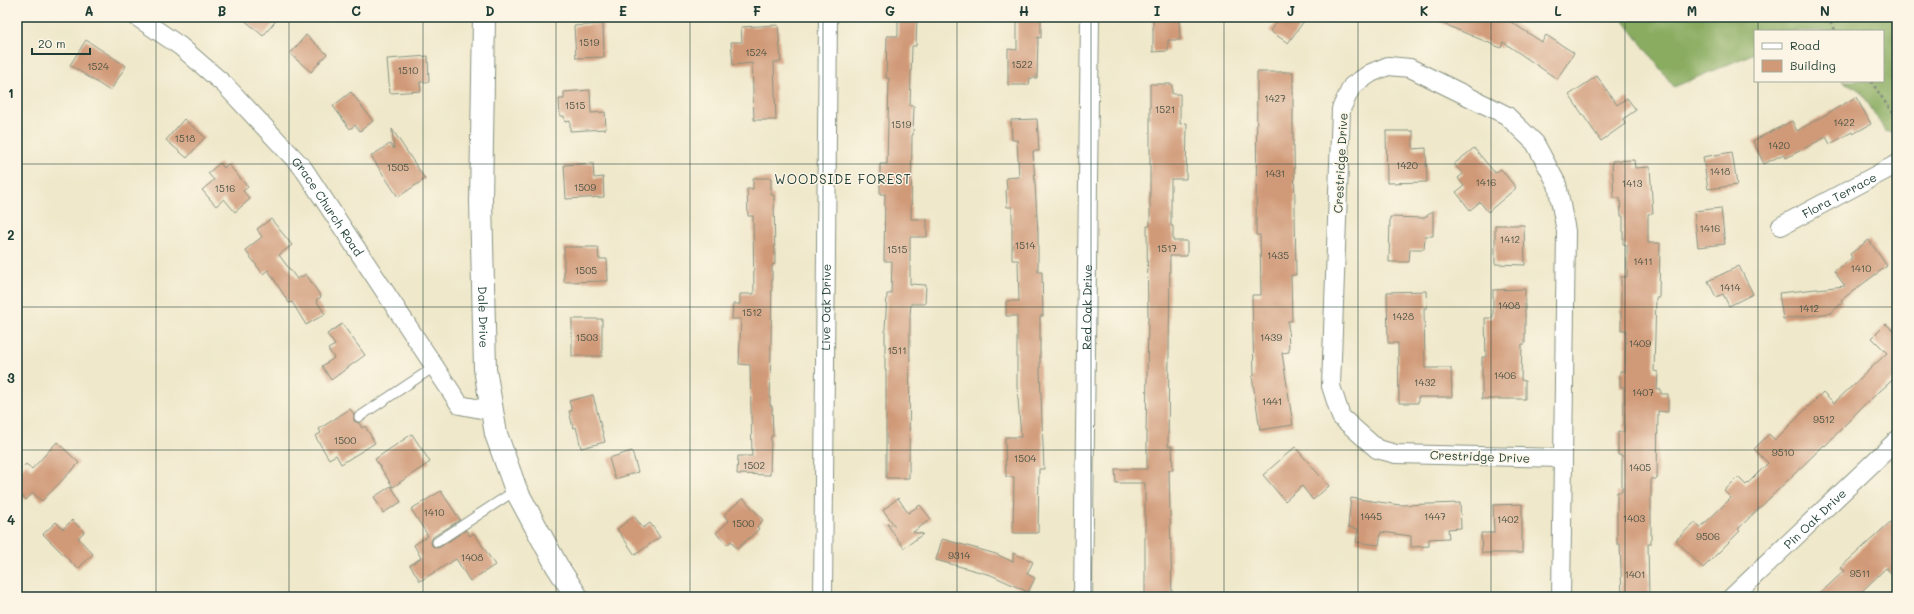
<svg xmlns="http://www.w3.org/2000/svg" width="1914" height="614" font-family="Mali,sans-serif">
  <style>
    .forest { fill: #89ac61; stroke: #54744a }
    .building { fill: #d09a78 }
    .lines { fill: none; stroke-linecap: round; stroke-linejoin: round }
    .service-casing { stroke: #879280; stroke-width: 11 }
    .minor-casing { stroke: #879280; stroke-width: 20 }
    .tertiary-casing { stroke: #879280; stroke-width: 24 }
    .path { stroke: #879280; stroke-width: 2.5; stroke-dasharray: 3 3; stroke-linecap: butt }
    .service { stroke: #fff; stroke-width: 9 }
    .minor { stroke: #fff; stroke-width: 18 }
    .tertiary { stroke: #fff; stroke-width: 22 }
    .grid { fill: none; stroke: #1f3d34; stroke-width: 1; stroke-opacity: 0.55 }
    .labels { text-anchor: middle; dominant-baseline: central; stroke-width: 3; stroke-linejoin: round; paint-order: stroke }
    .number-label { font-size: 10px; fill: #4b5445 }
    .street-label { font-size: 12px; fill: #1f3d34; stroke: #fcf5e5 }
    .neighbourhood-label { font-size: 13px; letter-spacing: 1px; fill: #1f3d34; stroke: #fcf5e5 }
    .neatline { fill: none; stroke: #1f3d34; stroke-width: 1.5 }
    .grid-label { font-size: 13px; text-anchor: middle; font-weight: bold; fill: #1f3d34 }
  </style>
  <rect width="100%" height="100%" fill="#fcf5e5"/>
  <filter id="ink" filterUnits="userSpaceOnUse"><feTurbulence type="fractalNoise" baseFrequency=".025" numOctaves="2"/><feDisplacementMap in="SourceGraphic" scale="8" xChannelSelector="R" yChannelSelector="G"/><feConvolveMatrix kernelMatrix="1 2 1 2 8 2 1 2 1" color-interpolation-filters="sRGB"/></filter>
  <filter id="wash" filterUnits="userSpaceOnUse"><feTurbulence type="fractalNoise" baseFrequency=".012" numOctaves="4" result="noise"/><feDisplacementMap in="SourceGraphic" scale="16" xChannelSelector="R" yChannelSelector="G"/><feGaussianBlur stdDeviation="0.9" result="paint"/><feColorMatrix in="noise" values="0 0 0 0 0 0 0 0 0 0 0 0 0 0 0 0 0 1.4 0 .05"/><feComposite in="paint" operator="in"/></filter>
  <g filter="url(#wash)">
    <rect width="100%" height="100%" fill="#efe8cb"/>
    <!-- forest -->
    <polygon class="forest" points="1621,17 1897,17 1897,134 1885,131 1860,90 1842,81 1883,81 1883,31 1755,31 1755,53 1674,87"/>
    <g id="blocks">
      <!-- building -->
      <g class="building">
        <polygon points="241,17 279,17 263,36"/>
        <polygon points="1017,17 1041,17 1041,38 1038,37 1037,78 1030,78 1029,85 1008,85 1008,49 1017,50"/>
        <polygon points="1153,17 1179,17 1180,40 1168,40 1168,51 1153,52"/>
        <polygon points="1280,17 1307,17 1288,43 1270,31"/>
        <polygon points="1427,17 1513,17 1511,22 1542,42 1546,35 1574,53 1557,79 1503,42 1501,48"/>
        <polygon points="898,18 917,18 916,46 912,46 910,106 914,106 913,135 912,135 911,219 927,219 927,237 910,237 910,284 926,285 925,304 911,304 910,315 909,478 886,478 886,370 885,370 885,329 887,294 891,294 892,261 884,261 885,194 880,194 880,164 887,164 889,78 886,78 887,36 898,36"/>
        <polygon points="603,24 604,57 576,58 574,26"/>
        <polygon points="778,25 781,62 774,62 776,120 754,120 752,63 733,65 731,42 742,42 741,27"/>
        <polygon points="306,35 327,54 311,72 290,54"/>
        <polygon points="86,40 126,66 110,91 70,65"/>
        <polygon points="428,56 429,82 420,82 421,91 390,93 387,59"/>
        <polygon points="1257,72 1293,72 1293,146 1294,146 1296,275 1291,275 1292,321 1288,321 1289,352 1282,353 1293,425 1260,430 1252,376 1254,376 1252,295 1261,295 1260,235 1256,235"/>
        <polygon points="1597,76 1617,105 1627,98 1636,110 1623,119 1625,124 1601,141 1569,95"/>
        <polygon points="1150,84 1172,84 1172,94 1180,94 1180,124 1187,123 1186,179 1171,179 1171,226 1173,226 1173,241 1187,241 1187,256 1170,256 1168,446 1172,446 1173,470 1169,470 1172,597 1145,597 1145,483 1116,483 1115,469 1147,469 1147,431 1146,431 1148,320 1147,226 1150,226"/>
        <polygon points="590,90 591,113 605,112 606,129 570,131 570,121 565,122 564,116 560,116 559,99 564,99 564,92"/>
        <polygon points="351,92 373,121 360,131 355,125 350,129 333,106"/>
        <polygon points="1856,97 1871,124 1853,134 1852,132 1830,144 1826,137 1786,158 1784,154 1764,164 1753,141 1792,121 1797,131"/>
        <polygon points="184,119 205,137 187,158 166,140"/>
        <polygon points="1037,119 1039,151 1033,151 1038,233 1038,272 1042,272 1043,316 1040,316 1040,372 1044,469 1039,469 1038,533 1013,533 1014,477 1006,477 1005,437 1021,437 1017,386 1017,316 1006,316 1006,301 1019,301 1018,260 1012,260 1012,207 1007,207 1006,190 1007,189 1006,178 1019,177 1017,140 1012,140 1011,120"/>
        <polygon points="392,129 425,179 398,197 371,156 390,144 394,149"/>
        <polygon points="1386,131 1413,131 1413,149 1426,148 1427,182 1387,183"/>
        <polygon points="1474,148 1495,173 1501,169 1516,188 1488,212 1480,202 1470,210 1456,192 1464,186 1458,178 1463,174 1454,164"/>
        <polygon points="1732,152 1737,185 1708,189 1703,157"/>
        <polygon points="1634,160 1635,168 1650,167 1653,214 1648,214 1648,243 1660,243 1659,298 1656,298 1654,371 1658,372 1657,389 1661,389 1661,394 1668,394 1668,412 1658,411 1657,479 1651,479 1651,544 1648,544 1649,597 1622,597 1620,544 1617,544 1617,492 1622,492 1622,455 1618,455 1618,432 1624,432 1624,387 1620,387 1620,371 1625,371 1626,330 1621,330 1621,277 1627,277 1627,245 1623,244 1623,216 1621,216 1620,198 1614,198 1612,161"/>
        <polygon points="220,163 224,168 228,164 248,187 243,191 250,199 235,212 224,199 216,206 202,190 214,180 208,173"/>
        <polygon points="593,163 594,178 603,177 604,197 566,199 564,165"/>
        <polygon points="753,178 771,178 771,195 774,195 775,264 772,265 772,274 770,406 772,406 773,436 771,436 770,475 737,474 738,456 752,456 750,365 739,364 741,319 732,319 733,304 740,304 740,294 754,294 753,216 748,216 747,189 753,189"/>
        <polygon points="1721,208 1725,244 1698,247 1694,211"/>
        <polygon points="1433,211 1433,236 1425,236 1424,249 1410,249 1409,262 1389,262 1390,217 1424,218"/>
        <polygon points="271,219 292,245 279,255 297,279 306,274 321,297 316,300 325,314 306,325 292,302 289,303 268,270 263,274 245,250 262,237 257,229"/>
        <polygon points="1495,225 1524,225 1525,265 1495,264"/>
        <polygon points="1869,240 1887,266 1841,300 1843,302 1831,313 1783,319 1779,293 1845,286 1834,271 1852,258 1850,254"/>
        <polygon points="564,247 598,247 599,259 607,259 608,281 564,282"/>
        <polygon points="1739,266 1753,294 1729,306 1723,294 1716,297 1708,281"/>
        <polygon points="1525,289 1525,344 1522,344 1521,380 1525,381 1525,399 1482,399 1482,357 1486,357 1485,318 1493,318 1493,290"/>
        <polygon points="1426,291 1427,308 1424,308 1425,368 1451,368 1452,397 1418,397 1418,403 1399,403 1398,343 1388,343 1387,292"/>
        <rect x="572" y="319" width="30" height="37"/>
        <polygon points="342,324 365,355 331,380 322,366 334,358 328,349 335,345 327,334"/>
        <polygon points="1886,324 1897,334 1897,376 1862,407 1825,446 1824,445 1738,529 1740,531 1703,568 1676,540 1695,522 1700,528 1731,498 1724,491 1738,477 1746,485 1768,463 1754,449 1769,434 1775,440 1823,392 1834,403 1887,353 1872,338"/>
        <polygon points="593,395 605,442 581,448 576,427 573,428 569,411 572,411 569,401"/>
        <polygon points="350,409 354,414 354,421 359,423 362,428 365,426 375,443 341,464 336,455 329,459 315,436 321,433 319,429"/>
        <polygon points="412,434 430,462 393,487 375,459"/>
        <polygon points="57,442 79,463 42,501 33,493 26,500 17,491 17,473 26,464 32,469"/>
        <polygon points="1295,447 1329,486 1313,500 1302,486 1285,501 1263,475"/>
        <polygon points="632,451 638,472 615,479 609,458"/>
        <polygon points="391,486 401,502 383,513 374,497"/>
        <polygon points="441,491 460,520 433,537 431,542 432,546 437,548 440,547 466,530 470,536 474,533 495,565 470,581 456,559 420,581 410,565 421,558 414,545 428,536 411,509"/>
        <polygon points="743,498 763,520 757,526 759,529 737,549 731,541 727,545 716,533 729,521 724,515"/>
        <polygon points="898,498 908,513 920,505 931,519 913,532 923,534 904,548 887,524 895,526 883,510"/>
        <polygon points="1351,498 1400,505 1460,503 1461,528 1448,529 1449,538 1429,539 1429,546 1411,547 1411,536 1381,532 1379,545 1356,542 1358,529 1348,527"/>
        <polygon points="1522,504 1522,553 1482,553 1481,533 1494,533 1493,505"/>
        <polygon points="634,516 643,528 650,523 660,537 635,555 617,529"/>
        <polygon points="1897,516 1897,580 1886,568 1856,597 1816,597 1844,571 1840,568"/>
        <polygon points="72,520 84,532 78,538 93,554 78,569 43,534 56,522 63,529"/>
        <polygon points="942,539 996,554 1013,562 1013,553 1033,562 1027,574 1035,578 1028,592 991,575 936,560"/>
      </g>
    </g>
  </g>
  <g filter="url(#ink)">
    <use href="#blocks" fill-opacity="0" stroke="#879280" stroke-width="1"/>
    <g class="lines">
      <!-- service casing -->
      <g class="service-casing">
        <g id="service">
          <polyline points="359,417 434,367"/>
          <polyline points="437,542 516,490"/>
        </g>
      </g>
      <!-- minor casing -->
      <g class="minor-casing">
        <g id="minor">
          <path id="s1" d="M137 17 180 46 225 85 303 168 460 405 481 409H492"/>
          <polygon points="1388,66 1410,68 1506,115 1535,143 1557,184 1566,231 1563,458 1396,454 1377,449 1341,417 1331,386 1341,109 1352,86 1371,73"/>
          <path id="s2" d="M1781 226 1897 164"/>
          <path id="s3" d="M823 597 828 17"/>
          <path id="s4" d="M1083 597 1090 17"/>
          <polyline points="1561,597 1563,458"/>
          <path id="s5" d="M1732 597 1897 440"/>
        </g>
      </g>
      <!-- tertiary casing -->
      <g class="tertiary-casing">
        <g id="tertiary">
          <path id="s6" d="M484 17 481 201 485 369 496 434 516 490 557 566 577 597"/>
        </g>
      </g>
      <!-- path -->
      <g class="path">
        <polyline points="1827,17 1836,31"/>
        <polyline points="1871,81 1897,120"/>
      </g>
      <!-- service -->
      <use href="#service" class="service"/>
      <!-- minor -->
      <use href="#minor" class="minor"/>
      <!-- tertiary -->
      <use href="#tertiary" class="tertiary"/>
    </g>
  </g>
  <!-- grid -->
  <path class="grid" d="M156 17V597M289 17V597M423 17V597M556 17V597M690 17V597M823 17V597M957 17V597M1091 17V597M1224 17V597M1358 17V597M1491 17V597M1625 17V597M1758 17V31M1758 81V597M17 164H1897M17 307H1897M17 450H1897"/>
  <g class="labels">
    <!-- number labels -->
    <g class="number-label">
      <text x="589" y="42">1519</text>
      <text x="756" y="52">1524</text>
      <text x="1022" y="64">1522</text>
      <text x="98" y="66">1524</text>
      <text x="408" y="70">1510</text>
      <text x="1275" y="98">1427</text>
      <text x="575" y="105">1515</text>
      <text x="1165" y="109">1521</text>
      <text x="1844" y="122">1422</text>
      <text x="901" y="124">1519</text>
      <text x="185" y="138">1518</text>
      <text x="1779" y="145">1420</text>
      <text x="1407" y="165">1420</text>
      <text x="398" y="167">1505</text>
      <text x="1720" y="171">1418</text>
      <text x="1275" y="173">1431</text>
      <text x="1486" y="182">1416</text>
      <text x="1632" y="183">1413</text>
      <text x="585" y="187">1509</text>
      <text x="225" y="188">1516</text>
      <text x="1710" y="228">1416</text>
      <text x="1510" y="239">1412</text>
      <text x="1025" y="245">1514</text>
      <text x="1167" y="248">1517</text>
      <text x="897" y="249">1515</text>
      <text x="1278" y="255">1435</text>
      <text x="1643" y="261">1411</text>
      <text x="1861" y="268">1410</text>
      <text x="586" y="270">1505</text>
      <text x="1730" y="287">1414</text>
      <text x="1509" y="305">1408</text>
      <text x="1809" y="308">1412</text>
      <text x="752" y="312">1512</text>
      <text x="1403" y="316">1428</text>
      <text x="587" y="337">1503</text>
      <text x="1271" y="337">1439</text>
      <text x="1640" y="343">1409</text>
      <text x="897" y="350">1511</text>
      <text x="1505" y="375">1406</text>
      <text x="1425" y="382">1432</text>
      <text x="1643" y="392">1407</text>
      <text x="1272" y="401">1441</text>
      <text x="1824" y="419">9512</text>
      <text x="345" y="440">1500</text>
      <text x="1783" y="452">9510</text>
      <text x="1025" y="458">1504</text>
      <text x="754" y="465">1502</text>
      <text x="1640" y="467">1405</text>
      <text x="434" y="512">1410</text>
      <text x="1371" y="516">1445</text>
      <text x="1435" y="516">1447</text>
      <text x="1634" y="518">1403</text>
      <text x="1508" y="519">1402</text>
      <text x="743" y="523">1500</text>
      <text x="1708" y="536">9506</text>
      <text x="959" y="555">9314</text>
      <text x="472" y="557">1408</text>
      <text x="1860" y="573">9511</text>
      <text x="1635" y="574">1401</text>
    </g>
    <!-- street labels -->
    <g class="street-label">
      <text transform="translate(1340 163) rotate(-87)">Crestridge Drive</text>
      <text stroke="none"><textPath href="#s2" startOffset="66">Flora Terrace</textPath></text>
      <text stroke="none"><textPath href="#s1" startOffset="271">Grace Church Road</textPath></text>
      <text stroke="none"><textPath href="#s3" startOffset="290">Live Oak Drive</textPath></text>
      <text stroke="none"><textPath href="#s4" startOffset="290">Red Oak Drive</textPath></text>
      <text stroke="none"><textPath href="#s6" startOffset="300">Dale Drive</textPath></text>
      <text transform="translate(1480 456) rotate(2)">Crestridge Drive</text>
      <text stroke="none"><textPath href="#s5" startOffset="114">Pin Oak Drive</textPath></text>
    </g>
    <!-- neighbourhood labels -->
    <g class="neighbourhood-label">
      <text x="843" y="178">WOODSIDE FOREST</text>
    </g>
  </g>
  <!-- margin -->
  <rect width="1914" height="614" fill="none" stroke="#fcf5e5" stroke-width="44"/>
  <!-- legend -->
  <rect x="1754" y="30" width="130" height="52" fill="#fcf5e5" stroke="#a4ab9e"/>
  <rect x="1762" y="43" width="20" height="6" fill="#ffffff" stroke="#a4ab9e"/>
  <text x="1790" y="50" font-size="12" fill="#1f3d34">Road</text>
  <rect x="1762" y="60" width="20" height="12" fill="#d09a78" stroke="#a4ab9e"/>
  <text x="1790" y="70" font-size="12" fill="#1f3d34">Building</text>
  <!-- scale -->
  <path d="M32 48v6h58v-6" fill="none" stroke="#1f3d34" stroke-width="2"/>
  <text x="38" y="48" font-size="12" fill="#1f3d34" stroke="#fcf5e5" stroke-width="3" paint-order="stroke">20 m</text>
  <rect x="22" y="22" width="1870" height="570" class="neatline"/>
  <g class="grid-label">
    <text x="89" y="16">A</text>
    <text x="222" y="16">B</text>
    <text x="356" y="16">C</text>
    <text x="490" y="16">D</text>
    <text x="623" y="16">E</text>
    <text x="757" y="16">F</text>
    <text x="890" y="16">G</text>
    <text x="1024" y="16">H</text>
    <text x="1157" y="16">I</text>
    <text x="1291" y="16">J</text>
    <text x="1424" y="16">K</text>
    <text x="1558" y="16">L</text>
    <text x="1692" y="16">M</text>
    <text x="1825" y="16">N</text>
    <text x="11" y="98">1</text>
    <text x="11" y="240">2</text>
    <text x="11" y="383">3</text>
    <text x="11" y="525">4</text>
  </g>
</svg>
